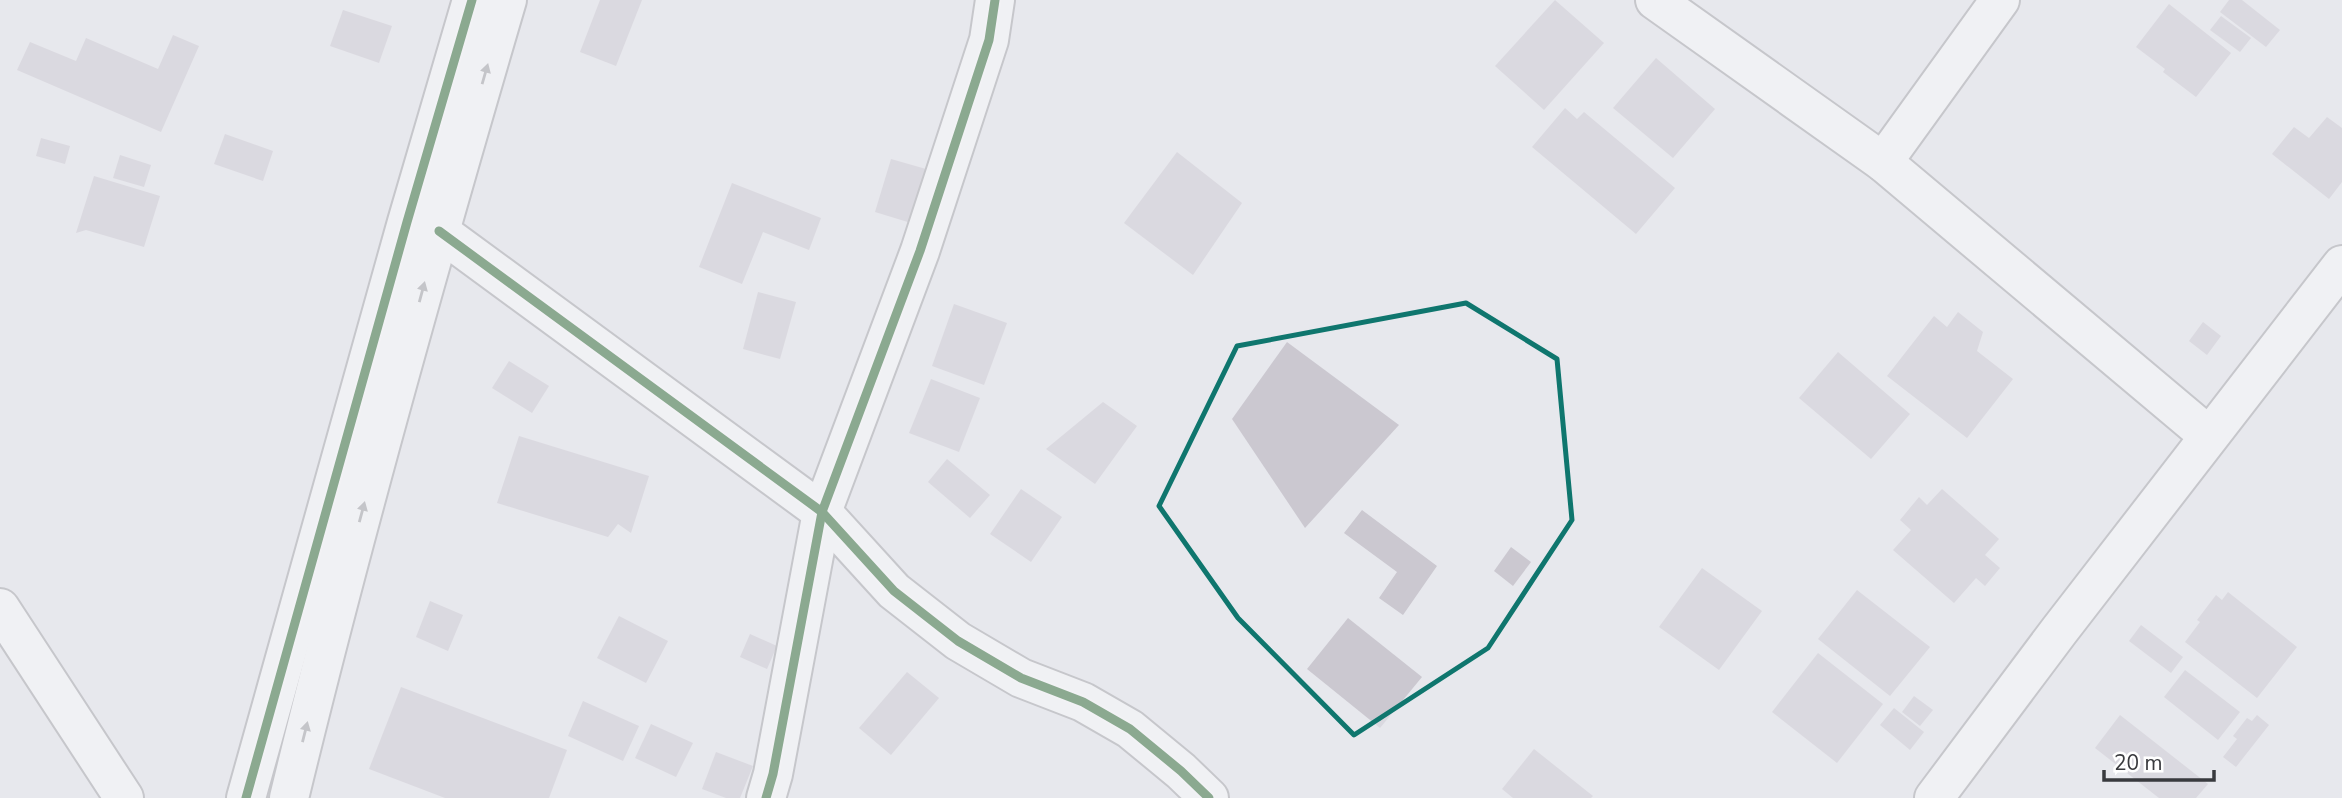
<svg xmlns="http://www.w3.org/2000/svg" width="2342" height="798" font-family="'Nunito Sans',sans-serif">
  <style>
    .building { fill: #cbc8d0 }
    .lines { fill: none; stroke-linecap: round; stroke-linejoin: round }
    .minor-casing { stroke: #9e9fa3; stroke-width: 42 }
    .minor { stroke: #fbfcfc; stroke-width: 38 }
    .cycleway-casing { stroke: #fff; stroke-width: 13 }
    .cycleway { stroke: #1b5e20; stroke-width: 9 }
    .oneway { fill: #9a9b9d }
    .marked { fill: none; stroke: #0f766e; stroke-width: 5; stroke-linejoin: round }
  </style>
  <rect width="100%" height="100%" fill="#e7e8ed"/>
  <!-- building -->
  <g class="building">
    <polygon points="600,0 642,0 616,66 580,52"/>
    <polygon points="1555,0 1604,43 1544,110 1495,66"/>
    <polygon points="2229,0 2242,0 2280,30 2266,47 2220,12"/>
    <polygon points="2169,4 2231,53 2196,97 2163,72 2165,69 2136,47"/>
    <polygon points="343,10 392,26 379,63 330,46"/>
    <polygon points="2221,16 2251,38 2240,52 2210,30"/>
    <polygon points="173,35 199,46 161,132 17,70 30,42 76,61 86,38 158,69"/>
    <polygon points="1656,58 1715,109 1673,158 1613,108"/>
    <polygon points="1565,108 1577,119 1584,112 1675,188 1636,234 1532,147"/>
    <polygon points="2327,117 2342,128 2342,182 2329,199 2272,154 2294,127 2309,138"/>
    <polygon points="225,134 273,151 263,181 214,164"/>
    <polygon points="41,138 70,146 65,164 36,156"/>
    <polygon points="1177,152 1242,203 1193,275 1124,223"/>
    <polygon points="120,155 151,165 144,187 113,178"/>
    <polygon points="891,159 926,169 911,223 875,212"/>
    <polygon points="94,176 160,196 144,247 86,230 76,233"/>
    <polygon points="732,183 821,218 809,250 763,232 742,284 699,267"/>
    <polygon points="758,292 796,302 780,359 743,349"/>
    <polygon points="954,304 1007,323 984,385 932,366"/>
    <polygon points="1958,312 1983,332 1977,351 2013,379 1967,438 1887,376 1934,316 1947,327"/>
    <polygon points="2203,322 2221,336 2207,355 2189,341"/>
    <polygon points="1287,342 1399,425 1305,528 1232,419"/>
    <polygon points="1838,352 1910,414 1871,459 1799,398"/>
    <polygon points="509,361 549,386 532,413 492,388"/>
    <polygon points="931,379 980,398 959,452 909,433"/>
    <polygon points="1103,402 1137,426 1095,484 1046,449"/>
    <polygon points="519,436 649,476 631,533 618,524 608,537 497,503"/>
    <polygon points="947,459 990,495 970,518 928,482"/>
    <polygon points="1021,489 1062,517 1031,562 990,534"/>
    <polygon points="1942,489 1999,539 1985,555 2000,568 1985,586 1976,578 1954,603 1893,550 1911,530 1900,520 1919,497 1927,505"/>
    <polygon points="1362,510 1437,566 1403,615 1379,598 1397,572 1344,533"/>
    <polygon points="1511,547 1531,562 1513,586 1494,571"/>
    <polygon points="1702,568 1762,611 1719,670 1659,627"/>
    <polygon points="1857,590 1930,647 1890,696 1818,639"/>
    <polygon points="2228,592 2297,647 2257,698 2185,642 2200,622 2197,620 2216,595 2222,600"/>
    <polygon points="430,601 463,615 448,651 416,637"/>
    <polygon points="619,616 668,641 646,683 597,658"/>
    <polygon points="1348,618 1422,677 1380,728 1307,669"/>
    <polygon points="2141,625 2183,657 2171,673 2129,641"/>
    <polygon points="750,634 777,646 767,669 740,657"/>
    <polygon points="1818,653 1883,704 1837,763 1772,712"/>
    <polygon points="2185,670 2240,712 2218,740 2164,697"/>
    <polygon points="907,672 939,698 891,755 859,728"/>
    <polygon points="401,687 567,750 549,798 445,798 369,769"/>
    <polygon points="1914,696 1933,710 1920,726 1902,712"/>
    <polygon points="583,701 639,726 623,761 568,736"/>
    <polygon points="1894,708 1924,732 1910,750 1880,725"/>
    <polygon points="2120,715 2208,784 2196,798 2159,798 2095,748"/>
    <polygon points="2257,715 2269,725 2236,767 2223,757 2237,739 2233,736 2247,718 2252,721"/>
    <polygon points="651,724 693,743 676,777 635,758"/>
    <polygon points="1534,749 1593,796 1591,798 1513,798 1502,789"/>
    <polygon points="716,752 753,766 740,798 726,798 702,789"/>
  </g>
  <g class="lines">
    <!-- minor casing -->
    <g class="minor-casing">
      <g id="minor">
        <polyline points="1655,0 1883,162 2209,436"/>
        <polyline points="1883,162 2000,0"/>
        <polyline points="439,231 822,512 894,591 958,641 1021,678 1083,702 1130,729 1181,771 1209,798"/>
        <polyline points="0,608 124,798"/>
        <polyline points="246,798 407,222 472,0"/>
        <path d="M289 798C354 530 429 265 507 0"/>
        <polyline points="766,798 773,774 822,512 920,251 989,40 995,0"/>
        <polyline points="1934,798 2059,631 2342,265"/>
      </g>
    </g>
    <!-- minor -->
    <use href="#minor" class="minor"/>
    <!-- cycleway casing -->
    <g class="cycleway-casing">
      <g id="cycleway">
        <polyline points="439,231 822,512 894,591 958,641 1021,678 1083,702 1130,729 1181,771 1209,798"/>
        <polyline points="246,798 407,222 472,0"/>
        <polyline points="766,798 773,774 822,512 920,251 989,40 995,0"/>
      </g>
    </g>
    <!-- cycleway -->
    <use href="#cycleway" class="cycleway"/>
  </g>
  <!-- one-way arrows -->
  <defs><path id="oneway-solid" d="M-6-.8H1V-3.2L6.5 0L1 3.2V.8H-6Z" transform="scale(1.75)"/></defs>
  <g class="oneway">
    <use href="#oneway-solid" transform="translate(485 74) rotate(-74)"/>
    <use href="#oneway-solid" transform="translate(422 292) rotate(-75)"/>
    <use href="#oneway-solid" transform="translate(362 512) rotate(-75)"/>
    <use href="#oneway-solid" transform="translate(305 732) rotate(-76)"/>
  </g>
  <!-- marked area -->
  <path d="M0 0H2342V798H0ZM1466 303 1557 359 1572 520 1488 648 1354 735 1238 618 1159 506 1237 346Z" fill="#e7e8ed" fill-opacity=".55" fill-rule="evenodd"/>
  <path class="marked" d="M1466 303 1557 359 1572 520 1488 648 1354 735 1238 618 1159 506 1237 346Z"/>
  <!-- scale -->
  <path d="M2104 770v10h110v-10" fill="none" stroke="#393a3e" stroke-width="3.5"/>
  <text x="2114" y="770" font-size="21" fill="#393a3e" stroke="#ffffff" stroke-width="5" paint-order="stroke">20 m</text>
</svg>
